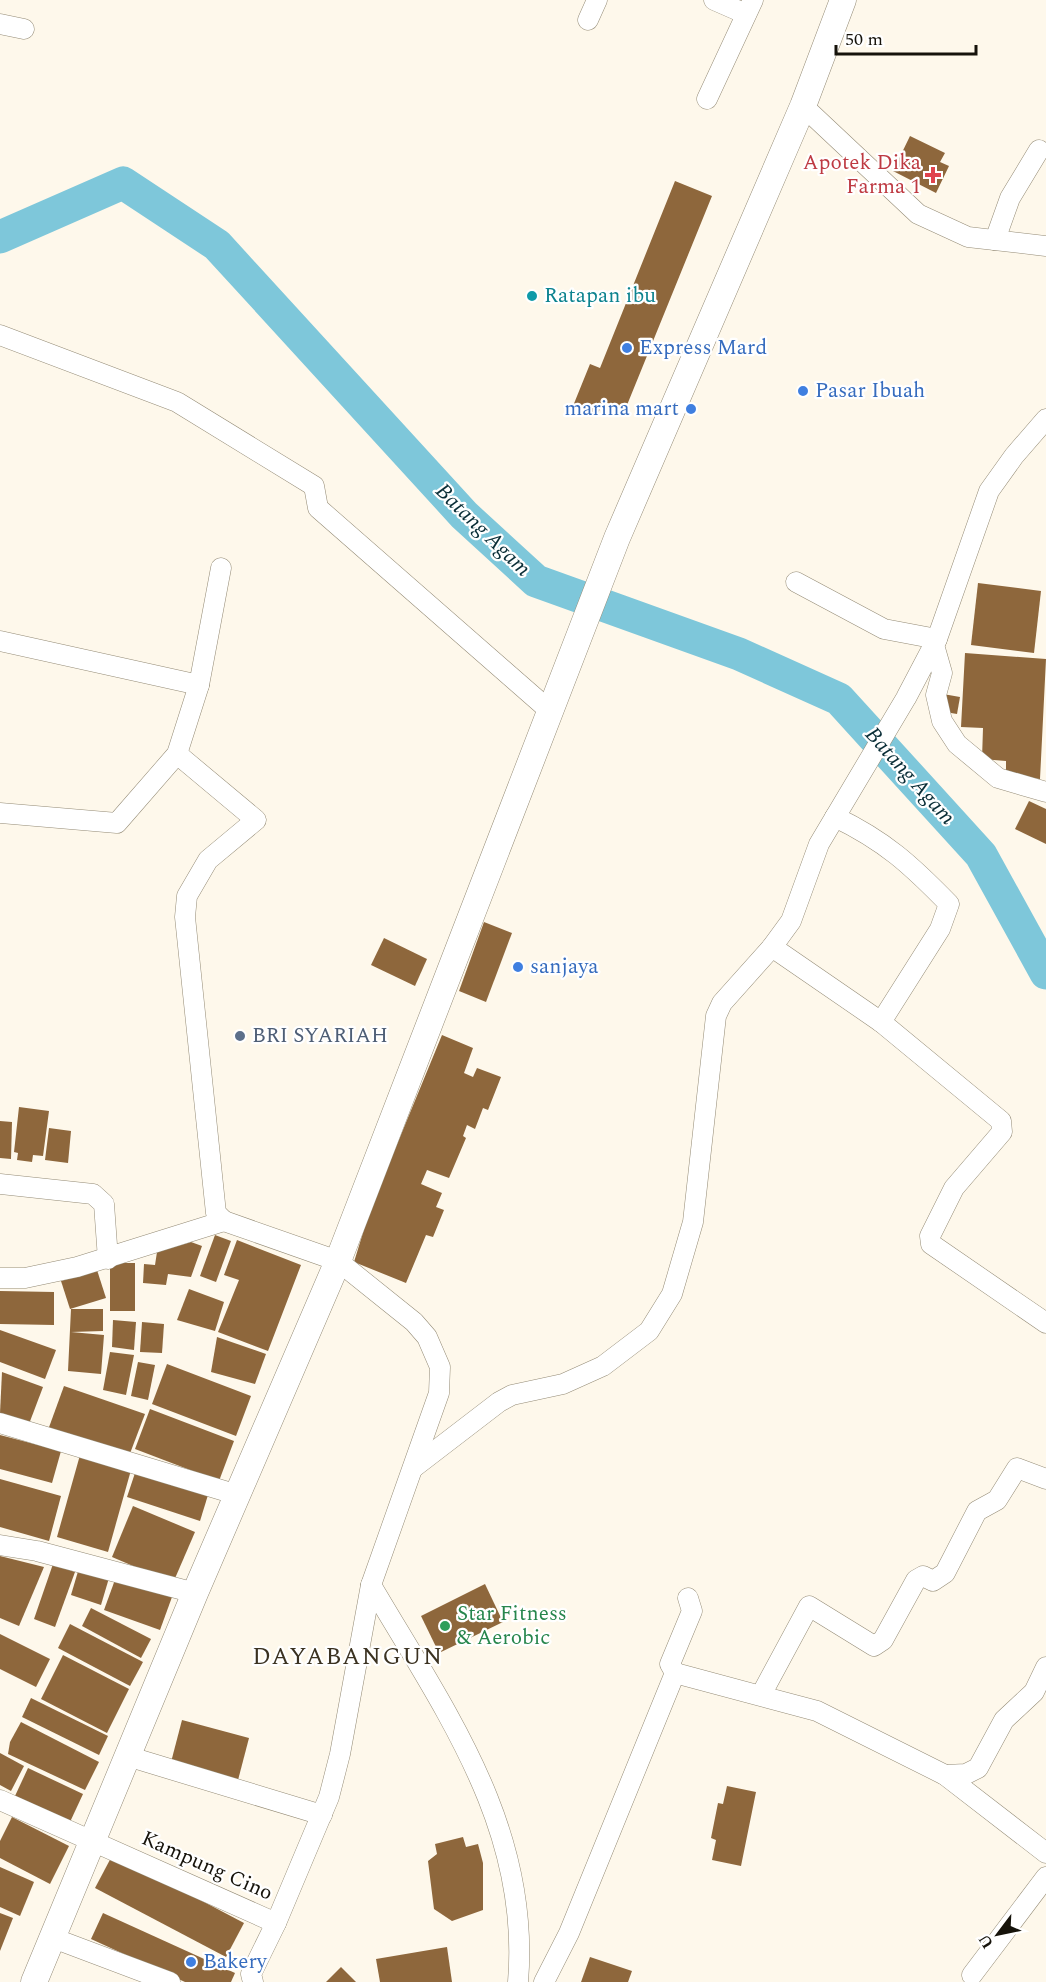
<svg xmlns="http://www.w3.org/2000/svg" width="1046" height="1982" font-family="Spectral,serif">
  <style>
    .lines { fill: none; stroke-linecap: round; stroke-linejoin: round }
    .river { stroke: #7ec7da; stroke-width: 33 }
    .building { fill: #8e673c }
    .minor-casing { stroke: #948b76; stroke-width: 21 }
    .major-casing { stroke: #948b76; stroke-width: 27 }
    .minor { stroke: #fff; stroke-width: 20 }
    .major { stroke: #fff; stroke-width: 26 }
    .health-dot { fill: #e0444e; stroke: #fff; stroke-width: 2 }
    .culture-dot { fill: #0f9aa8; stroke: #fff; stroke-width: 2 }
    .shop-dot { fill: #3f7fe0; stroke: #fff; stroke-width: 2 }
    .service-dot { fill: #5c6f8a; stroke: #fff; stroke-width: 2 }
    .leisure-dot { fill: #2e9e5b; stroke: #fff; stroke-width: 2 }
    .labels { text-anchor: middle; dominant-baseline: central; stroke-width: 4.5; stroke-linejoin: round; paint-order: stroke }
    .health-label { font-size: 21px; fill: #be3a42; stroke: #fff; text-anchor: end }
    .culture-label { font-size: 21px; fill: #0d838f; stroke: #fff; text-anchor: start }
    .shop-label { font-size: 21px; fill: #366cbe; stroke: #fff; text-anchor: start }
    .service-label { font-size: 21px; fill: #4e5e75; stroke: #fff; text-anchor: start }
    .leisure-label { font-size: 21px; fill: #27864d; stroke: #fff; text-anchor: start }
    .street-label { font-size: 21px; fill: #16130b; stroke: #fff }
    .water-label { font-size: 22px; font-style: italic; fill: #0a2e37; stroke: #fff }
    .quarter-label { font-size: 24px; letter-spacing: 1.5px; fill: #3b3221; stroke: #fff }
  </style>
  <rect width="100%" height="100%" fill="#fef8eb"/>
  <g class="lines">
    <!-- river -->
    <polyline class="river" points="0,237 123,183 217,245 464,515 536,581 739,654 839,699 981,855 1046,973"/>
  </g>
  <!-- building -->
  <g class="building">
    <polygon points="910,136 945,153 940,162 949,166 936,193 893,171"/>
    <polygon points="675,181 712,196 625,410 603,401 597,416 573,406 590,364 600,368"/>
    <polygon points="978,583 1041,591 1034,653 971,645"/>
    <polygon points="965,653 1046,659 1040,779 1006,776 1006,761 982,759 983,728 961,727"/>
    <polygon points="943,694 960,697 957,714 945,712"/>
    <polygon points="1029,801 1046,809 1046,844 1015,829"/>
    <polygon points="484,922 512,933 486,1002 459,991"/>
    <polygon points="384,938 427,959 415,986 371,965"/>
    <polygon points="442,1035 473,1048 464,1073 473,1077 477,1068 501,1077 488,1110 483,1108 475,1129 467,1125 463,1136 466,1138 449,1178 427,1170 421,1184 442,1193 436,1207 444,1210 433,1237 426,1235 406,1283 354,1262 370,1210"/>
    <polygon points="19,1107 49,1111 43,1156 33,1155 32,1162 17,1160 18,1153 14,1152"/>
    <polygon points="0,1121 12,1122 11,1159 0,1158"/>
    <polygon points="49,1128 71,1131 68,1163 45,1160"/>
    <polygon points="215,1235 231,1241 216,1282 200,1276"/>
    <polygon points="237,1240 301,1265 268,1351 218,1332 239,1280 224,1275"/>
    <polygon points="191,1242 202,1246 191,1277 168,1274 166,1285 143,1283 144,1264 155,1265 157,1252"/>
    <rect x="110" y="1263" width="25" height="48"/>
    <polygon points="97,1270 106,1298 70,1309 61,1281"/>
    <polygon points="189,1289 224,1302 215,1331 177,1320"/>
    <polygon points="0,1291 54,1292 54,1325 0,1324"/>
    <polygon points="71,1309 103,1309 103,1331 71,1332 104,1335 101,1374 68,1371"/>
    <polygon points="113,1320 136,1322 134,1350 112,1347"/>
    <polygon points="142,1322 164,1324 162,1353 140,1352"/>
    <polygon points="0,1330 56,1350 45,1379 0,1362"/>
    <polygon points="217,1337 266,1354 255,1384 211,1372"/>
    <polygon points="110,1352 134,1355 126,1395 103,1390"/>
    <polygon points="138,1362 155,1365 148,1400 131,1396"/>
    <polygon points="167,1364 251,1396 236,1436 152,1404"/>
    <polygon points="2,1372 43,1387 29,1424 0,1413"/>
    <polygon points="64,1386 145,1414 129,1456 48,1430"/>
    <polygon points="150,1409 234,1441 219,1481 135,1449"/>
    <polygon points="0,1435 61,1451 52,1483 0,1469"/>
    <polygon points="80,1455 131,1470 108,1552 57,1537"/>
    <polygon points="136,1470 208,1495 200,1521 127,1497"/>
    <polygon points="0,1479 61,1496 49,1541 0,1527"/>
    <polygon points="133,1506 195,1532 173,1583 112,1557"/>
    <polygon points="0,1556 44,1567 19,1626 0,1618"/>
    <polygon points="53,1564 75,1572 55,1627 34,1619"/>
    <polygon points="79,1568 109,1578 101,1605 71,1595"/>
    <polygon points="116,1577 172,1597 160,1630 104,1610"/>
    <polygon points="485,1584 503,1622 439,1653 421,1616"/>
    <polygon points="91,1608 151,1639 141,1658 82,1626"/>
    <polygon points="70,1624 143,1662 130,1686 58,1648"/>
    <polygon points="0,1634 50,1659 36,1687 0,1669"/>
    <polygon points="63,1655 129,1689 107,1733 41,1699"/>
    <polygon points="31,1698 108,1736 99,1755 22,1717"/>
    <polygon points="182,1720 249,1738 237,1784 170,1766"/>
    <polygon points="21,1722 99,1762 85,1790 8,1754 10,1742"/>
    <polygon points="0,1753 24,1766 11,1791 0,1785"/>
    <polygon points="28,1768 83,1794 70,1822 15,1796"/>
    <polygon points="727,1786 756,1792 741,1866 712,1860 716,1840 711,1838 718,1803 723,1804"/>
    <polygon points="12,1817 69,1846 50,1884 0,1858 0,1841"/>
    <polygon points="463,1837 466,1847 478,1844 483,1863 483,1910 452,1921 434,1909 428,1861 437,1854 435,1844"/>
    <polygon points="113,1854 244,1923 226,1957 95,1888"/>
    <polygon points="0,1867 34,1882 20,1916 0,1907"/>
    <polygon points="0,1913 13,1918 0,1951"/>
    <polygon points="103,1913 235,1973 231,1982 185,1982 91,1939"/>
    <polygon points="447,1947 452,1982 380,1982 376,1959"/>
    <polygon points="590,1957 632,1971 628,1982 581,1982"/>
    <polygon points="341,1967 356,1982 326,1982"/>
  </g>
  <g class="lines">
    <!-- minor casing -->
    <g class="minor-casing">
      <g id="minor">
        <polyline points="714,0 746,14"/>
        <polyline points="588,20 597,0"/>
        <polyline points="0,24 24,29"/>
        <polyline points="707,99 753,0"/>
        <polyline points="803,106 918,214 968,237 1046,246"/>
        <polyline points="995,240 1010,198 1039,150"/>
        <polyline points="0,335 177,402 314,486 318,508 550,711"/>
        <polyline points="796,582 884,629 937,639"/>
        <polyline points="0,641 199,685"/>
        <polyline points="934,645 942,673 936,695 942,721 957,744 998,778 1046,792"/>
        <polyline points="177,754 256,820 208,860 187,896 185,917 216,1213 224,1221"/>
        <polyline points="0,813 117,823 177,754 199,685 221,568"/>
        <path d="M835 817C885 841 911 865 949 904L940 929 881 1022 1001 1121 1002 1132 954 1188 930 1236 931 1244 1046 1323"/>
        <polyline points="772,947 881,1022"/>
        <polyline points="0,1184 93,1194 104,1204 108,1259"/>
        <path d="M0 1278H25L77 1267 224 1221 338 1261 414 1322 427 1337 440 1367 439 1393 371 1585C445 1711 531 1828 518 1982"/>
        <polyline points="0,1423 238,1495"/>
        <polyline points="413,1468 499,1402 512,1395 563,1384 603,1366 649,1331 672,1294 693,1222 716,1016 722,1003 772,947 791,921 819,844 906,698 937,639 989,491 1014,456 1046,419"/>
        <polyline points="0,1545 37,1551 195,1593"/>
        <polyline points="675,1673 817,1711 945,1775 1046,1853"/>
        <polyline points="761,1695 809,1606 874,1646 883,1640 916,1580 923,1576 933,1581 945,1573 977,1511 997,1500 1017,1468 1046,1479"/>
        <polyline points="127,1756 322,1815"/>
        <polyline points="945,1775 966,1774 978,1768 1004,1720 1034,1692 1046,1667"/>
        <polyline points="0,1800 276,1923 251,1974 253,1982"/>
        <polyline points="276,1923 329,1797 340,1754 371,1585"/>
        <polyline points="53,1938 170,1982"/>
        <polyline points="972,1975 1046,1877"/>
        <polyline points="544,1982 569,1933 675,1673 670,1664 692,1611 688,1598"/>
      </g>
    </g>
    <!-- major casing -->
    <g class="major-casing">
      <polyline id="major" points="34,1982 195,1593 338,1261 617,538 803,106 843,0"/>
    </g>
    <!-- minor -->
    <use href="#minor" class="minor"/>
    <!-- major -->
    <use href="#major" class="major"/>
  </g>
  <!-- markers -->
  <path class="health-dot" d="M930 166h6v6h6v6h-6v6h-6v-6h-6v-6h6z"/>
  <circle class="culture-dot" cx="532" cy="296" r="6"/>
  <g class="shop-dot">
    <circle cx="627" cy="348" r="6"/>
    <circle cx="803" cy="391" r="6"/>
    <circle cx="691" cy="409" r="6"/>
    <circle cx="518" cy="967" r="6"/>
    <circle cx="191" cy="1962" r="6"/>
  </g>
  <circle class="service-dot" cx="240" cy="1036" r="6"/>
  <circle class="leisure-dot" cx="445" cy="1626" r="6"/>
  <g class="labels">
    <!-- health labels -->
    <g class="health-label">
      <text x="921" y="163">Apotek Dika<tspan x="921" dy="24">Farma 1</tspan></text>
    </g>
    <!-- culture labels -->
    <g class="culture-label">
      <text x="544" y="296">Ratapan ibu</text>
    </g>
    <!-- shop labels -->
    <g class="shop-label">
      <text x="639" y="348">Express Mard</text>
      <text x="815" y="391">Pasar Ibuah</text>
      <text x="679" y="409" text-anchor="end">marina mart</text>
      <text x="530" y="967">sanjaya</text>
      <text x="203" y="1962">Bakery</text>
    </g>
    <!-- service labels -->
    <g class="service-label">
      <text x="252" y="1036">BRI SYARIAH</text>
    </g>
    <!-- leisure labels -->
    <g class="leisure-label">
      <text x="457" y="1614">Star Fitness<tspan x="457" dy="24">&amp; Aerobic</tspan></text>
    </g>
    <!-- street labels -->
    <g class="street-label">
      <text transform="translate(207 1866) rotate(24)">Kampung Cino</text>
    </g>
    <!-- water labels -->
    <g class="water-label">
      <text transform="translate(483 530) rotate(44)">Batang Agam</text>
      <text transform="translate(910 776) rotate(48)">Batang Agam</text>
    </g>
    <!-- quarter labels -->
    <g class="quarter-label">
      <text x="348" y="1657">DAYABANGUN</text>
    </g>
  </g>
  <!-- north arrow -->
  <g transform="translate(998 1934) rotate(238)" stroke="#ffffff" stroke-width="4.5" paint-order="stroke">
  <path d="M0-4.5L10 22L0 15L-10 22Z" fill="#16130b"/>
  <text y="-9" font-size="16" font-weight="bold" text-anchor="middle" fill="#16130b">U</text>
  </g>
  <!-- scale -->
  <path d="M836 45v9h140v-9" fill="none" stroke="#16130b" stroke-width="3"/>
  <text x="845" y="45" font-size="18" fill="#16130b" stroke="#ffffff" stroke-width="4.5" paint-order="stroke">50 m</text>
</svg>
